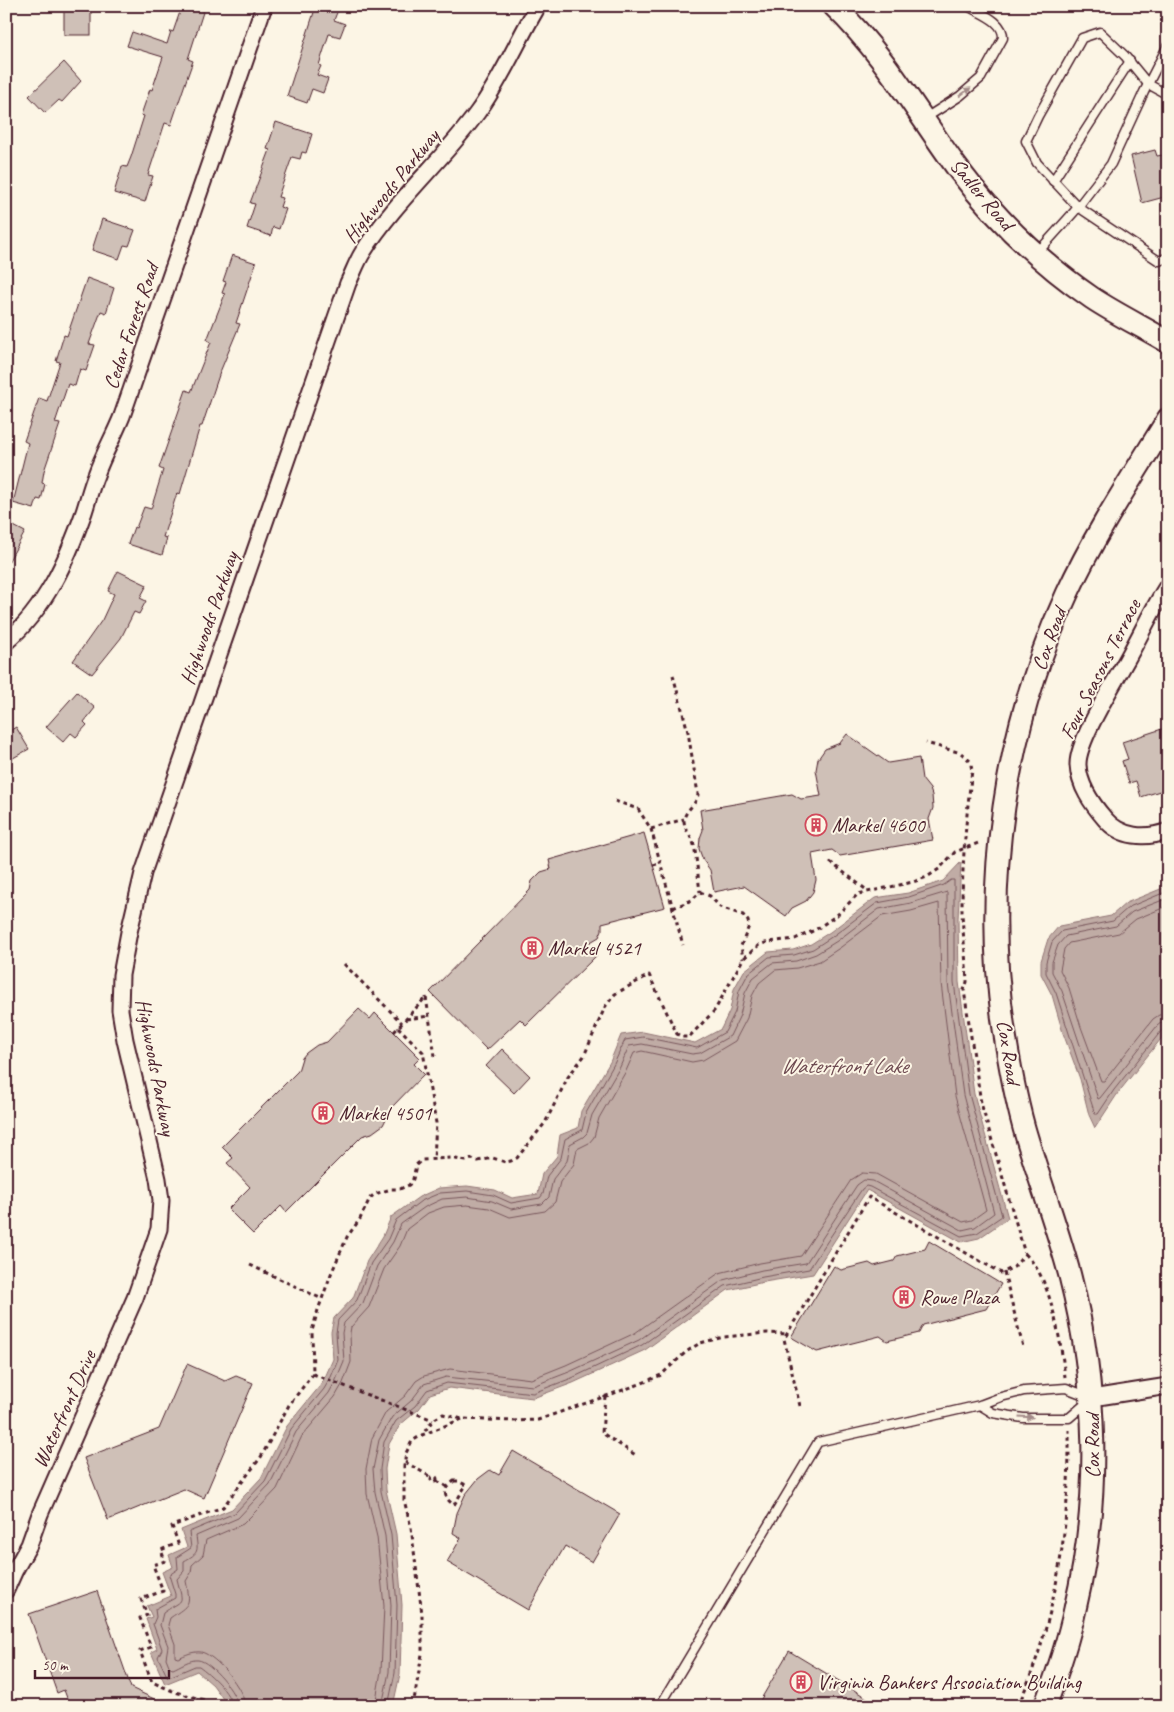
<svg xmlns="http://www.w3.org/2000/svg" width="1174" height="1712" font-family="Caveat,sans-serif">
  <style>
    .water { fill: #c0aca5; stroke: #917474 }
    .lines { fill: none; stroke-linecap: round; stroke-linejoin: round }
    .shore { stroke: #79575c; stroke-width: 1 }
    .building { fill: #cfc0b7; stroke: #4a1f2b }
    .lane-casing { stroke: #4a1f2b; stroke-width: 11 }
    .street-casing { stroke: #4a1f2b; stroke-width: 19 }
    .secondary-casing { stroke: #4a1f2b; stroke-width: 25 }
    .path { stroke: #4a1f2b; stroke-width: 3; stroke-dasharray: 4 4; stroke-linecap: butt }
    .lane { stroke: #fcf5e5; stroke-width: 8 }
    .street { stroke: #fcf5e5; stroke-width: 15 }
    .secondary { stroke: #fcf5e5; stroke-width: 21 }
    .oneway { fill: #a38a88 }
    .labels { text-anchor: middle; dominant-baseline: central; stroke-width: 4; stroke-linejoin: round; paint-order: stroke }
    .street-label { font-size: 21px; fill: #4a1f2b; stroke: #fcf5e5 }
    .poi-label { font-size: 21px; fill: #4a1f2b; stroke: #fcf5e5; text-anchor: start }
    .water-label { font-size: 22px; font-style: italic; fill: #6d4950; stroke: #fcf5e5 }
  </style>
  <rect width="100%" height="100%" fill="#fcf5e5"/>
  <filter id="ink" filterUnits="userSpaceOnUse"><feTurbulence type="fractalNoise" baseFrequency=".02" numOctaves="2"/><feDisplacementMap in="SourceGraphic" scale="10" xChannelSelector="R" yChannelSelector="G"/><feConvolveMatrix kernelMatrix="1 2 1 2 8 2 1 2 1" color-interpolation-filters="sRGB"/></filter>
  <g filter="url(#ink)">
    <!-- water -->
    <g class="water">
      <polygon points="961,862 958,919 959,982 974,1094 1008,1218 979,1238 961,1242 867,1190 813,1274 764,1282 728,1290 645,1350 573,1383 533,1398 449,1388 430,1394 419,1409 400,1425 389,1444 385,1469 386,1490 396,1534 402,1605 400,1674 393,1706 228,1706 213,1685 197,1671 165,1684 151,1652 157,1649 146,1619 152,1617 147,1606 171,1596 162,1572 173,1567 169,1555 187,1547 181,1530 232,1509 261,1478 287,1426 320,1386 326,1375 333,1359 331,1332 334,1318 353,1298 367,1261 383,1236 391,1217 419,1197 439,1188 467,1186 495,1190 512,1198 538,1194 542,1174 557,1156 560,1135 578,1128 581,1111 610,1062 621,1035 643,1032 695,1043 721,1029 730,1010 734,989 744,971 768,952 793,950 811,944 830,932 875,898 908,893 943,881"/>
      <polygon points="1168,886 1168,1030 1118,1093 1095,1128 1089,1115 1080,1079 1063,1033 1052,995 1041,974 1041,961 1048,939 1059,926 1111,916 1126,903"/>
    </g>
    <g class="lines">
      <!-- shore -->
      <g class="shore">
        <polyline points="1168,891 1129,907 1113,921 1062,931 1052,942 1046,962 1046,973 1056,993 1095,1114 1098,1114 1114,1090 1162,1030 1168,1028"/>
        <polyline points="1168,898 1132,912 1116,926 1066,936 1058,945 1052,962 1052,972 1062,991 1098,1099 1100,1098 1157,1026 1162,1022 1168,1021"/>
        <polyline points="1168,906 1136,919 1119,933 1069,943 1064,949 1060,970 1069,988 1081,1027 1101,1081 1104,1081 1153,1019 1159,1015 1168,1014"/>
        <path d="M232 1706C230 1692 210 1674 199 1666H195L169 1677 167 1676 158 1657 162 1649 153 1624 156 1617 155 1609 175 1598V1594L169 1575 178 1569 177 1557 191 1548 189 1532 235 1513 265 1481 291 1429 324 1389 331 1377 338 1360 336 1333 338 1320 357 1300 371 1263 388 1239 396 1220 421 1201 440 1193 467 1191 493 1195 511 1203 540 1198 543 1194 547 1176 561 1158 565 1139 582 1130 586 1113 614 1064 625 1040 643 1037 697 1048 725 1032 735 1012 739 991 748 974 769 957 794 955 813 949 833 936 877 903 909 897 944 885 951 880H954V982L969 1094 1002 1216 977 1233 961 1236 870 1187 866 1186 862 1189 809 1269 763 1277 725 1286 642 1345 572 1378 533 1393 447 1383 427 1390 415 1406 396 1421 384 1442 380 1469 381 1491 391 1535 397 1605 395 1673 388 1706"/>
        <path d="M238 1706C237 1694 211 1661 198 1660 190 1659 180 1666 173 1669L170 1668 166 1658 168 1646 160 1625 163 1613C184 1598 184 1607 177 1579L184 1571V1561C199 1553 198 1551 196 1536L238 1518 270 1484 296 1432 329 1393 336 1380 344 1361 342 1333 344 1323 363 1303 377 1266 393 1242 401 1224 425 1207 442 1199 467 1197 492 1201 511 1209 542 1204 549 1197 553 1179 567 1161 570 1144 583 1137 587 1133 592 1115 620 1067 629 1046 642 1044 692 1054 700 1053 730 1036 740 1015 745 993 753 978 772 963 796 961 816 954 837 941 879 909 911 903 947 892 948 983 963 1095 994 1213 975 1227 962 1230 873 1181 864 1180 857 1185 806 1263 762 1270 723 1280 639 1340 569 1372 533 1386 446 1377 424 1384 411 1401 392 1417 379 1440 373 1469 375 1492 385 1536 391 1605 389 1672 382 1706"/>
        <path d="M245 1706C245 1690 216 1655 201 1652 193 1651 185 1655 178 1658L175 1657V1644L168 1625 170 1618C190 1604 191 1606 186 1581L191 1573 192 1565 203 1555 206 1540 243 1524 259 1508 277 1489 302 1436 335 1397 343 1383 351 1362 350 1333 351 1327 369 1307 384 1269 400 1246 407 1229 428 1213 444 1207 467 1205 489 1208 510 1217 545 1211 555 1202 560 1182 574 1164 577 1149 589 1143 594 1137 599 1118 626 1071 634 1053 642 1051 692 1062 703 1060 735 1041 747 1018 752 996 759 983 775 970 797 968 820 961 841 947 882 916 911 911 939 903 941 983 955 1096 986 1210 972 1220 963 1222 876 1174 862 1173 851 1180 801 1256 760 1263 719 1273 635 1333 566 1365 531 1379 450 1369 424 1376 416 1381 405 1396 386 1412 372 1438 366 1469 367 1494 377 1537 384 1606 381 1671 375 1706"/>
      </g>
    </g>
    <!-- building -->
    <g class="building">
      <rect x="64" y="6" width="27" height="29"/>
      <polygon points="182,6 205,6 188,59 193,61 188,75 171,125 165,123 148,175 153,176 145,202 114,193 122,166 127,167 131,157 144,116 141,115 150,89 152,90 163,57 127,46 132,32 167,44 171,31 173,32"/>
      <polygon points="316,6 327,6 338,10 334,20 345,24 340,37 329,34 319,65 321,66 317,75 328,79 323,93 312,89 307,103 287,96"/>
      <polygon points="64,62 81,81 62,102 59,100 45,113 29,96"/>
      <polygon points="276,122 312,134 306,153 302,152 300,159 292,157 278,197 283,198 280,207 286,209 279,229 273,227 271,236 247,228 255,204 250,203 270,150 267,149"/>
      <polygon points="1155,150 1157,156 1168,154 1168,196 1142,203 1131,156"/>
      <polygon points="102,219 135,230 129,246 124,245 119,259 92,250"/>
      <polygon points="232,255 256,263 236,323 240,324 220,372 202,426 200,426 180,494 177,493 163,537 167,538 162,555 128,544 134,527 136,528 144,507 151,509 163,470 159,468 186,390 191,392 211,342 207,340 225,294 222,293 226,282 223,281"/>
      <polygon points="87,278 114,288 106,313 101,311 89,344 95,345 86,371 80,369 75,386 68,384 55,423 60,424 44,471 42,483 45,484 41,500 37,499 34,509 13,503 28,443 24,441 39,398 47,401 60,362 56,361 64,335 67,336"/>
      <polygon points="6,522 25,532 6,566"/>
      <polygon points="118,571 147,585 140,598 146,601 139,614 134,612 121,638 92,674 73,661 102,620 114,594 108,591"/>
      <polygon points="77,692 95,708 84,722 87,725 76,737 71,733 63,742 46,727"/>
      <polygon points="16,727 29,749 6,762 6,733"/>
      <polygon points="1168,727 1168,786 1161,787 1163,790 1141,797 1136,781 1129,783 1122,761 1128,759 1122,742"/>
      <polygon points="847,734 888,763 919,758 922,779 930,789 932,795 933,808 929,819 933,840 840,856 832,850 812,854 816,880 813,892 806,901 792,908 786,916 744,886 714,892 710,870 703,860 699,849 700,838 703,830 700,810 792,794 801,799 821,796 816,770 818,759 825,749 840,743"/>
      <polygon points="644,833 665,907 602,923 602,930 599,937 587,944 597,955 526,1025 520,1019 487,1050 430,992 530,890 532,881 541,872 551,869 549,860"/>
      <polygon points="359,1009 370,1019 375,1013 420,1058 414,1064 424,1074 392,1107 383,1125 372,1133 362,1136 286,1212 281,1206 253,1234 228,1209 250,1187 227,1163 233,1158 222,1147 298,1071 302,1058 306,1053 317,1045 327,1042"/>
      <polygon points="502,1049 530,1076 514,1093 486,1066"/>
      <polygon points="929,1241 1001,1284 986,1309 923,1325 919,1333 887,1341 880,1336 817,1352 791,1337 834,1266 841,1270 869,1263 874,1266 894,1261 897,1256 925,1249"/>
      <polygon points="187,1364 225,1381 236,1376 253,1383 204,1498 184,1489 108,1520 84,1458 159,1429"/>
      <polygon points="513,1451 620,1514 592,1562 565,1546 528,1610 447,1562 461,1538 453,1533 457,1513 465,1495 478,1479 490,1470 499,1475"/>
      <polygon points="97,1591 131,1688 169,1706 70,1706 64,1690 57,1693 29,1614"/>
      <polygon points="789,1651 849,1687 880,1706 757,1706"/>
    </g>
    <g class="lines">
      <!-- lane casing -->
      <g class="lane-casing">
        <g id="lane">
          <polyline points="1168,95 1148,84 1125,56 1100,32 1082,38 1038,116 1026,141 1037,163 1078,207 1159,261 1168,257"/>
          <path d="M924 119 960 96 981 78 1003 38C1004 21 981 14 968 6"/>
          <polyline points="1053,181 1130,61"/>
          <polyline points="1037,253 1074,212 1111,164 1144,92 1168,45"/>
          <polyline points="660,1706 818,1442 980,1405 1001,1397 1024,1391 1066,1388 1092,1398 1069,1418 1023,1418 993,1413 980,1405"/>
        </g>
      </g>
      <!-- street casing -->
      <g class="street-casing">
        <g id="street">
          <path d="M1168 585C1154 606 1143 630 1131 652 1118 677 1077 740 1078 765 1079 786 1092 804 1105 819 1121 838 1146 839 1168 831"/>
          <path d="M6 642C46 608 67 560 84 512 88 500 91 487 96 475 103 455 114 436 122 416L264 6"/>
          <polyline points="1092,1398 1168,1386"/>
          <path d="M6 1590 15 1570 29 1545 40 1514 135 1298 159 1229 161 1200 158 1179 125 1040 120 1010 121 975 129 932 143 873 348 283C353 273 357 261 363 252 395 201 442 161 477 113 502 79 517 41 538 6"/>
        </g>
      </g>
      <!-- secondary casing -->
      <g class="secondary-casing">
        <g id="secondary">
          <path d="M834 6C885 55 917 113 958 169 995 218 1041 263 1092 298 1116 314 1143 327 1168 342"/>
          <path d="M1045 1706C1057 1674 1068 1642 1075 1609 1101 1499 1098 1385 1070 1276 1057 1226 1038 1177 1024 1128 1015 1095 1009 1062 1004 1029 982 883 1005 728 1067 594 1095 533 1133 476 1168 419"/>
        </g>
      </g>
      <!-- path -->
      <g class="path">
        <path d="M673 675 688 732 698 794C697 805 685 809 684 820 684 830 692 837 694 845 697 861 698 877 700 892"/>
        <polyline points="615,801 638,809 651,829 683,945"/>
        <polyline points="651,829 684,819"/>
        <polyline points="830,862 868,891"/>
        <polyline points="653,865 661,863"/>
        <polyline points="673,908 692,900 700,892 710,896 720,907 743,915 748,921 749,926 741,946 743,959"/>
        <polyline points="344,964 402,1023"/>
        <polyline points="426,997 435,1056"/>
        <polyline points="406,1019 430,1016"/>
        <polyline points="398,1027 423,1052 436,1123 434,1159"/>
        <polyline points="394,1032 426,997"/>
        <path d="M1025 1254C1051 1276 1061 1343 1065 1377"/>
        <polyline points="250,1265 322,1299"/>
        <polyline points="1004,1272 1023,1347"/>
        <polyline points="313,1374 433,1420"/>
        <polyline points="605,1396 602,1433 637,1456"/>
        <path d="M800 1406 784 1339 869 1197 1001 1273 1014 1267 1025 1254 981 1103 964 990 967 982C966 959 963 936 962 912 962 865 966 817 972 770L970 761 961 753 926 743"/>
        <polyline points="462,1419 422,1435 433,1420 443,1414 462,1419 513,1421 538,1420 640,1384 661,1375 686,1352 700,1343 724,1337 767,1333 787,1334"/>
        <polyline points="405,1462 431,1477"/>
        <circle cx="434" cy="1479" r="3"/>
        <polyline points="437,1481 447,1487"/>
        <path d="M454 1481H458L466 1485 454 1505C447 1500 443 1495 447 1487Z"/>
        <polyline points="209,1706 204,1700 175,1692 152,1682 140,1651 151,1647 140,1618 147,1615 141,1599 163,1591 153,1565 165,1561 161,1550 178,1543 172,1526 223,1507 261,1457 289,1405 313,1374 312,1331 318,1310 331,1274 347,1237 360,1219 370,1198 375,1194 391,1189 400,1189 409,1185 413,1179 416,1165 422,1160 451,1158 466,1161 472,1159 478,1161 493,1158 505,1162 511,1161 517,1158 545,1123 568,1077 584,1056 605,1007 615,994 649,975 677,1034 682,1037 689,1037 715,1010 743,959 759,945 768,942 795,939 815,930 837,915 858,894 913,882 927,877 939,869 955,852 981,842"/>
        <polyline points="413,1706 422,1654 422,1614 411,1527 404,1500 404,1466 406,1453 412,1441 422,1435"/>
        <path d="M1018 1706C1057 1619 1070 1524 1069 1430"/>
      </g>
      <!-- lane -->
      <use href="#lane" class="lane"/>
      <!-- street -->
      <use href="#street" class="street"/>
      <!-- secondary -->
      <use href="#secondary" class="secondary"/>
    </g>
    <!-- one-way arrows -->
    <defs><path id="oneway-solid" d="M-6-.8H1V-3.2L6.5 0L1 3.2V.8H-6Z" transform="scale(1.25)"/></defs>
    <g class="oneway">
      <use href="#oneway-solid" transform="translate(965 92) rotate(-36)"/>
      <use href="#oneway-solid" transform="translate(1026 1417) rotate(3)"/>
    </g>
  </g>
  <!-- icons -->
  <defs>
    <g id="building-ring" transform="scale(1.125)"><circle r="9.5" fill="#fcf5e5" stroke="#d1495b" stroke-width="1.5"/><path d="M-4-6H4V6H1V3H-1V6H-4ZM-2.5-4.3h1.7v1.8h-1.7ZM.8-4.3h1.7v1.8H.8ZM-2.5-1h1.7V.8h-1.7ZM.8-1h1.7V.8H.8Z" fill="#d1495b"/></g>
  </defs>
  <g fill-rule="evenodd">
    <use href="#building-ring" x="816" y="825"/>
    <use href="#building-ring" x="532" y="948"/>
    <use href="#building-ring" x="323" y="1113"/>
    <use href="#building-ring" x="904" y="1297"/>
    <use href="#building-ring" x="801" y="1682"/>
  </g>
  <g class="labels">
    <!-- street labels -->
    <g class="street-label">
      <text transform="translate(391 186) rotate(-51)">Highwoods Parkway</text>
      <text transform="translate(982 194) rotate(50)">Sadler Road</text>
      <text transform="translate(131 326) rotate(-71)">Cedar Forest Road</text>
      <text transform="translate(209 618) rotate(-71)">Highwoods Parkway</text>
      <text transform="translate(1049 639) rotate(-70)">Cox Road</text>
      <text transform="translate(1100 669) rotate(-63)">Four Seasons Terrace</text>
      <text transform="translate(1009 1052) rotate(81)">Cox Road</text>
      <text transform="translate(156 1067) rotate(79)">Highwoods Parkway</text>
      <text transform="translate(64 1409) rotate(-66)">Waterfront Drive</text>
      <text transform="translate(1092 1446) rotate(-90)">Cox Road</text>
    </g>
    <!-- poi labels -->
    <g class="poi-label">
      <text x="832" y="825">Markel 4600</text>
      <text x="548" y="948">Markel 4521</text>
      <text x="339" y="1113">Markel 4501</text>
      <text x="920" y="1297">Rowe Plaza</text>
      <text x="817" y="1682">Virginia Bankers Association Building</text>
    </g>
    <!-- water labels -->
    <g class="water-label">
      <text x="844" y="1066">Waterfront Lake</text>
    </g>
  </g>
  <!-- margin -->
  <rect width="1174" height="1712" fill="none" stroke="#fcf5e5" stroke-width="25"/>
  <rect x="12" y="12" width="1149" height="1687" fill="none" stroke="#4a1f2b" stroke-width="2" filter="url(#ink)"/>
  <!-- scale -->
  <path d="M35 1670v8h134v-8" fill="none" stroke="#4a1f2b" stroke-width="2.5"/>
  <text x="42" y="1670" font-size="15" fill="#4a1f2b" stroke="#fcf5e5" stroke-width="4" paint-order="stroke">50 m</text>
</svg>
